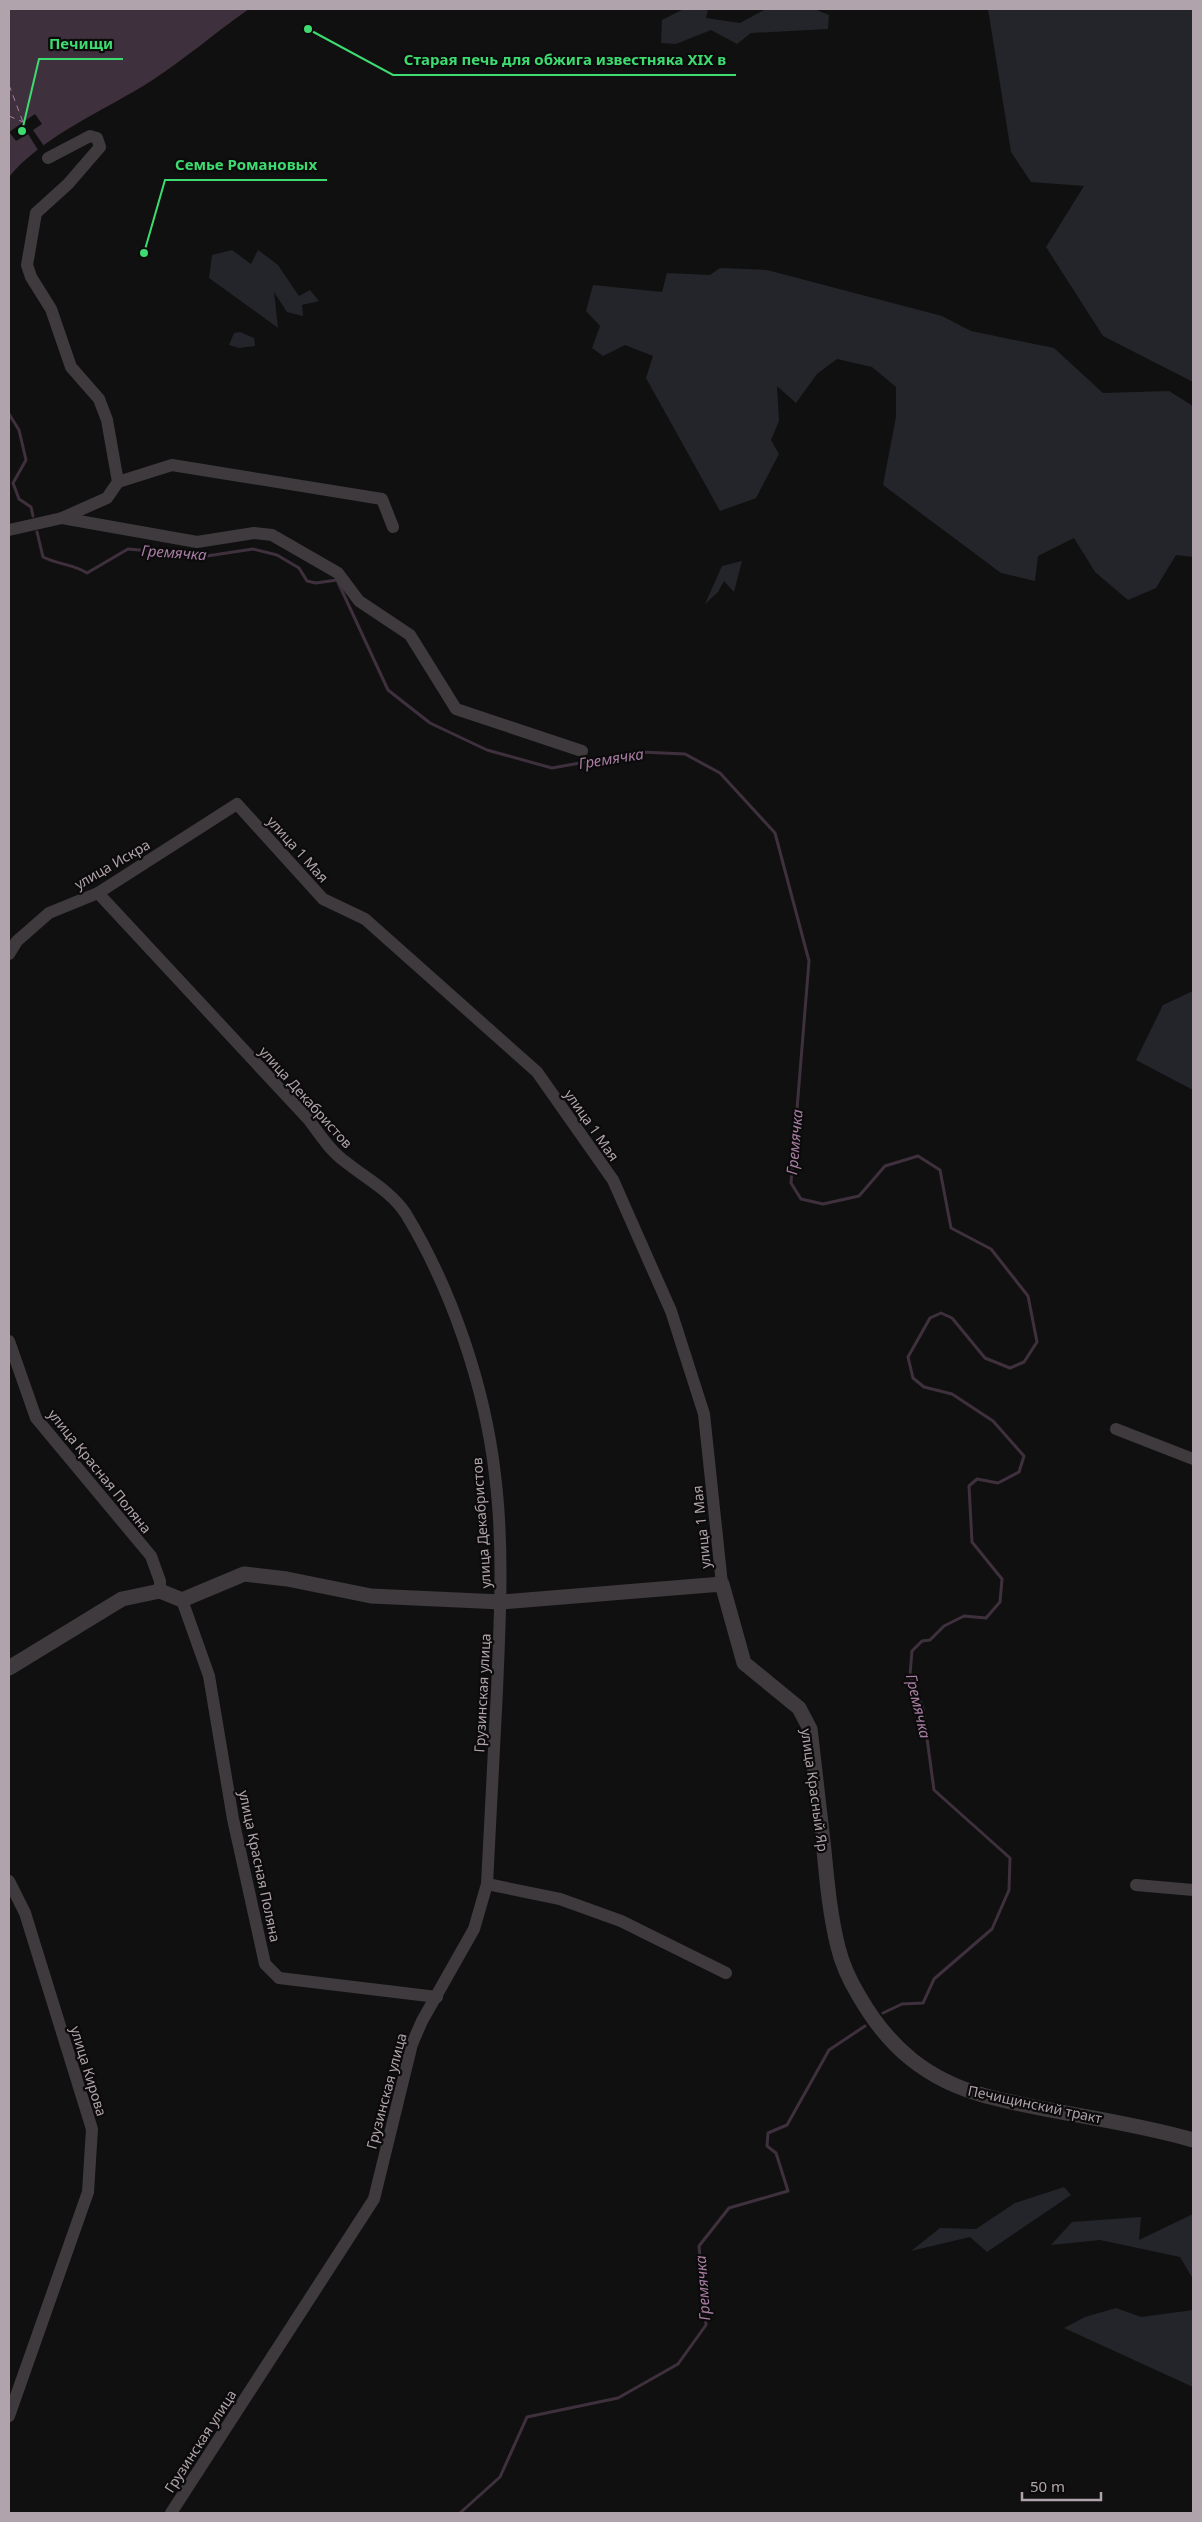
<svg xmlns="http://www.w3.org/2000/svg" width="1202" height="2522" font-family="'Noto Sans',sans-serif">
  <style>
    .green { fill: #23252a }
    .water { fill: #3f303d }
    .pier { fill: #111010 }
    .lines { fill: none; stroke-linecap: round; stroke-linejoin: round }
    .stream { stroke: #3f303d; stroke-width: 3 }
    .ferry { stroke: #a87da3; stroke-width: 1; stroke-dasharray: 6 5; stroke-linecap: butt }
    .minor { stroke: #3f3a3d; stroke-width: 12 }
    .tertiary { stroke: #3f3a3d; stroke-width: 15 }
    .labels { text-anchor: middle; dominant-baseline: central; stroke-width: 4.5; stroke-linejoin: round; paint-order: stroke }
    .street-label { font-size: 14px; fill: #b0a3ab; stroke: #0c0b0b }
    .water-label { font-size: 15px; font-style: italic; fill: #a87da3; stroke: #0c0b0b }
    .leader { fill: none; stroke: #3ddb70; stroke-width: 2 }
    .callout-dot { fill: #3ddb70; stroke: #0c0b0b; stroke-width: 2 }
    .callout-label { font-size: 15px; text-anchor: middle; font-weight: bold; fill: #3ddb70; stroke: #0c0b0b; stroke-width: 4.5; stroke-linejoin: round; paint-order: stroke }
  </style>
  <rect width="100%" height="100%" fill="#111010"/>
  <!-- green -->
  <g class="green">
    <polygon points="684,9 708,9 706,18 740,23 766,9 814,9 829,15 828,29 751,33 737,44 711,30 676,44 661,43 662,20"/>
    <polygon points="988,9 1193,9 1193,382 1103,336 1046,247 1084,186 1031,182 1011,152"/>
    <polygon points="232,250 251,264 258,250 278,265 299,296 310,290 319,301 302,305 303,316 287,312 274,292 278,328 209,278 212,255"/>
    <polygon points="720,268 767,270 942,316 971,331 1054,348 1103,393 1169,391 1193,406 1193,557 1176,555 1156,588 1128,600 1095,572 1074,538 1038,556 1035,581 1001,573 883,485 896,417 896,387 872,367 837,359 817,374 796,403 777,386 779,421 771,440 779,454 756,498 720,511 646,378 653,356 625,345 603,356 592,348 600,326 586,311 593,285 662,292 667,273 710,275"/>
    <polygon points="240,332 254,338 255,346 239,348 229,345 234,333"/>
    <polygon points="742,561 734,592 724,581 718,592 705,604 722,566"/>
    <polygon points="1193,991 1193,1090 1136,1060 1163,1005"/>
    <polygon points="1064,2187 1071,2195 987,2252 970,2237 911,2251 940,2228 976,2229 1015,2203"/>
    <polygon points="1193,2214 1193,2279 1180,2257 1100,2240 1051,2245 1072,2222 1141,2217 1139,2240"/>
    <polygon points="1116,2308 1141,2317 1193,2310 1193,2387 1064,2328 1085,2317"/>
  </g>
  <!-- water -->
  <path class="water" d="M9 9H249C216 32 185 59 151 81 106 110 42 136 9 177Z"/>
  <!-- pier -->
  <polygon class="pier" points="35,114 42,124 33,130 44,146 38,150 28,134 16,141 9,132"/>
  <g class="lines">
    <!-- stream -->
    <g class="stream">
      <polyline points="9,414 19,430 26,460 13,483 19,499 31,507 33,516"/>
      <path d="M37 532 43 557C59 565 73 564 87 573L128 549 207 556 253 549 277 555 299 568 307 581 316 583 337 580 388 690 430 723 487 750 552 768 641 752 685 754 720 773 775 833 809 961 791 1183 801 1199 823 1204 859 1196 885 1166 918 1156 940 1170 951 1228 991 1249 1028 1296 1037 1342 1024 1362 1010 1368 985 1358 952 1318 941 1313 930 1318 908 1357 913 1378 924 1387 952 1394 993 1421 1024 1456 1019 1472 998 1483 977 1479 969 1486 972 1542 1002 1579 1000 1602 986 1618 964 1616 944 1626 930 1640 922 1641 912 1651 910 1675 923 1709 934 1790 1010 1858 1009 1890 992 1929 934 1979 923 2003 902 2004 883 2013"/>
      <polyline points="460,2513 500,2477 527,2417 618,2398 678,2364 706,2325 699,2246 729,2208 788,2191 776,2153 767,2146 768,2133 787,2125 829,2050 865,2026"/>
    </g>
    <!-- ferry -->
    <g class="ferry">
      <polyline points="9,85 23,122"/>
      <polyline points="9,116 23,122"/>
    </g>
    <!-- minor -->
    <g class="minor">
      <polyline points="118,482 172,465 382,499 393,527"/>
      <polyline points="62,518 197,542 254,533 272,535 338,573 359,601 410,635 456,709 582,751"/>
      <polyline points="9,530 62,518 107,498 118,482 107,420 99,399 71,367 51,309 31,277 27,265 36,213 68,184 100,147 97,138 90,136 48,158"/>
      <path d="M98 893 309 1120C320 1135 331 1152 347 1163 367 1179 392 1192 406 1214 452 1290 485 1387 495 1475 504 1546 500 1619 497 1690 494 1755 490 1820 487 1884L474 1929 422 2021 412 2044 374 2199 171 2513"/>
      <polyline points="9,954 17,941 49,913 98,893 237,804 323,899 365,919 537,1072 613,1180 671,1311 704,1414 722,1584"/>
      <polyline points="9,1341 36,1418 151,1556 160,1581 160,1591"/>
      <polyline points="1116,1429 1193,1459"/>
      <polyline points="182,1600 209,1676 233,1819 265,1964 279,1978 437,1997"/>
      <polyline points="9,1881 25,1913 92,2129 88,2192 9,2416"/>
      <polyline points="487,1884 560,1899 621,1921 726,1973"/>
      <polyline points="1136,1885 1193,1890"/>
    </g>
    <!-- tertiary -->
    <path class="tertiary" d="M9 1668 122 1599 160 1591 182 1600 244 1574 287 1579 371 1596 501 1602 722 1584 744 1663 799 1708 810 1729C815 1769 819 1809 824 1850 827 1882 830 1915 838 1947 842 1964 850 1981 859 1996 889 2048 927 2080 986 2096 1054 2114 1125 2120 1193 2140"/>
  </g>
  <g class="labels">
    <!-- street labels -->
    <g class="street-label">
      <text transform="translate(298 849) rotate(48)">улица 1 Мая</text>
      <text transform="translate(112 864) rotate(-30)">улица Искра</text>
      <text transform="translate(306 1097) rotate(48)">улица Декабристов</text>
      <text transform="translate(592 1125) rotate(55)">улица 1 Мая</text>
      <text transform="translate(100 1471) rotate(51)">улица Красная Поляна</text>
      <text transform="translate(481 1523) rotate(-94)">улица Декабристов</text>
      <text transform="translate(701 1527) rotate(-96)">улица 1 Мая</text>
      <text transform="translate(482 1693) rotate(-87)">Грузинская улица</text>
      <text transform="translate(815 1790) rotate(82)">улица Красный Яр</text>
      <text transform="translate(260 1866) rotate(78)">улица Красная Поляна</text>
      <text transform="translate(89 2071) rotate(73)">улица Кирова</text>
      <text transform="translate(386 2091) rotate(-75)">Грузинская улица</text>
      <text transform="translate(1035 2104) rotate(12)">Печищинский тракт</text>
      <text transform="translate(200 2441) rotate(-57)">Грузинская улица</text>
    </g>
    <!-- water labels -->
    <g class="water-label">
      <text transform="translate(174 552) rotate(4)">Гремячка</text>
      <text transform="translate(611 758) rotate(-9)">Гремячка</text>
      <text transform="translate(794 1142) rotate(-85)">Гремячка</text>
      <text transform="translate(919 1706) rotate(77)">Гремячка</text>
      <text transform="translate(702 2288) rotate(-94)">Гремячка</text>
    </g>
  </g>
  <!-- callouts -->
  <path class="leader" d="M22 131L39 59H123M308 29L393 75H736M144 253L165 180H327"/>
  <g class="callout-dot">
    <circle cx="22" cy="131" r="5"/>
    <circle cx="308" cy="29" r="5"/>
    <circle cx="144" cy="253" r="5"/>
  </g>
  <g class="callout-label">
    <text x="81" y="49">Печищи</text>
    <text x="565" y="65">Старая печь для обжига известняка XIX в</text>
    <text x="246" y="170">Семье Романовых</text>
  </g>
  <!-- border -->
  <rect width="1202" height="2522" fill="none" stroke="#b0a3ab" stroke-width="20"/>
  <!-- scale -->
  <path d="M1022 2492v8h79v-8" fill="none" stroke="#b0a3ab" stroke-width="2.5"/>
  <text x="1030" y="2492" font-size="15" fill="#b0a3ab" stroke="#0c0b0b" stroke-width="4" paint-order="stroke">50 m</text>
</svg>
